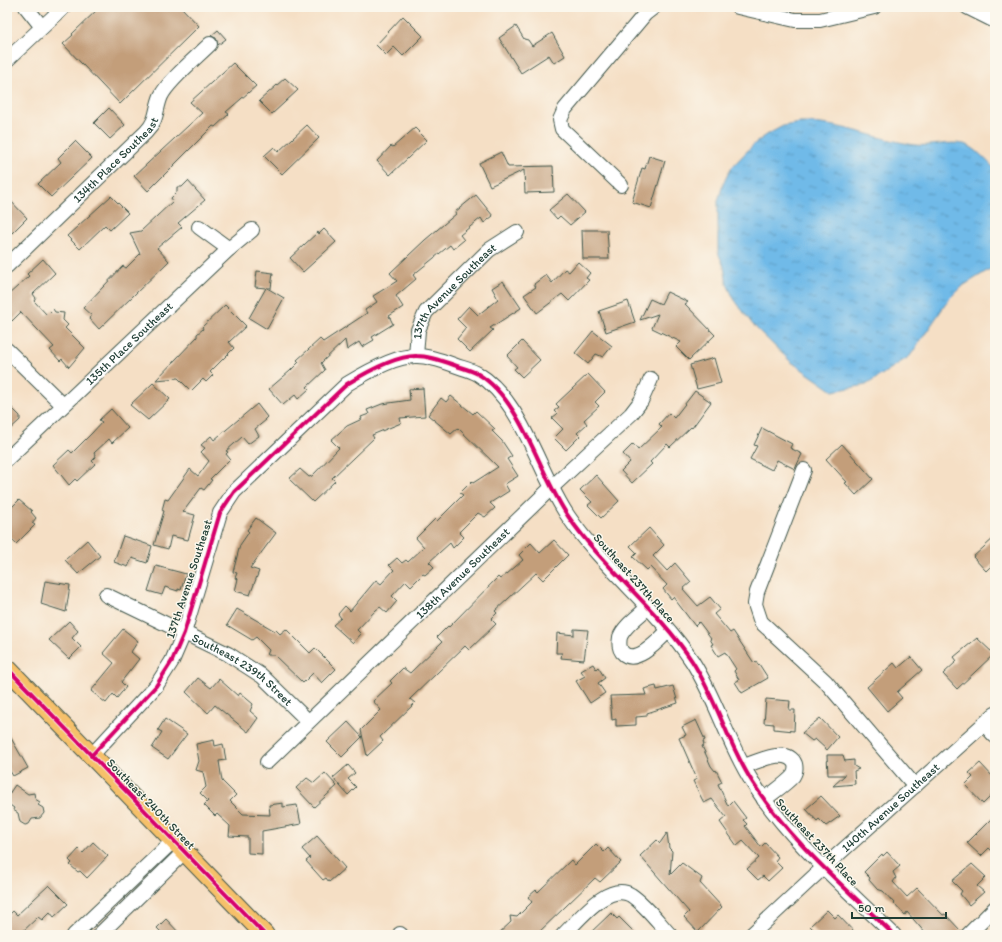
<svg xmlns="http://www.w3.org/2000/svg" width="1002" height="942" font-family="Itim,sans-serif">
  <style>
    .water { fill: url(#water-ripples); stroke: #477c8e }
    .building { fill: #c39e7a }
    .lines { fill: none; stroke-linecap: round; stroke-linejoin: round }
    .minor-casing { stroke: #3f554a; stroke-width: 16 }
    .major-casing { stroke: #3f554a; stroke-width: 20 }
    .minor { stroke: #fff; stroke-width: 14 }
    .major { stroke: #f6c06b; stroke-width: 18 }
    .cycleway-casing { stroke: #fbf7ec; stroke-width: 6 }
    .cycleway { stroke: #d6006c; stroke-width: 4 }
    .labels { text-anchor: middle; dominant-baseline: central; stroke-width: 3; stroke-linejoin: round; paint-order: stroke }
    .street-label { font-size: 12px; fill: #1f3d34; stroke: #fbf7ec }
  </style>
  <defs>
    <pattern id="water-ripples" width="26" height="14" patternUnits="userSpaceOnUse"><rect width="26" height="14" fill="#6fbae8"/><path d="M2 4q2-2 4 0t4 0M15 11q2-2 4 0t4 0" fill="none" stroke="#5b98bd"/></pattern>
  </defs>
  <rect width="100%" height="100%" fill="#fbf7ec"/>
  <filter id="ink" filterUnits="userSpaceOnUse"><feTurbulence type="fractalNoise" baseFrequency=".025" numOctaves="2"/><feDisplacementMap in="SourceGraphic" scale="8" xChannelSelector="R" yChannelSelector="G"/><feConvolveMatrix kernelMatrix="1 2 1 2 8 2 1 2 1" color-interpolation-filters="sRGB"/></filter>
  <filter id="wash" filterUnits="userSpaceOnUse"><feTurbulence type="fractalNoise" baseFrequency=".012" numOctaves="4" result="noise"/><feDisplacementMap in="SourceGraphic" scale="16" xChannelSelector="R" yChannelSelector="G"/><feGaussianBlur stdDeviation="0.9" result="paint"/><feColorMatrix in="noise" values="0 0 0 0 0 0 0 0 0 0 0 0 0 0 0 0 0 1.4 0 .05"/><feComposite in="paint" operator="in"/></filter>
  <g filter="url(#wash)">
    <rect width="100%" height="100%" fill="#f5dfc5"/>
    <!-- water -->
    <path class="water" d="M800 123C840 122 876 139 915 145 931 147 948 141 964 144 975 147 987 161 995 169V266L961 287 949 299 910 356 866 385 833 391 790 361 753 325 734 299 727 284 724 267 718 252V201L723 184 731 168 754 144 768 134 783 126Z"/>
    <g id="blocks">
      <!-- building -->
      <g class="building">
        <polygon points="100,7 181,7 199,26 120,104 63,44 73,35 72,34"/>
        <polygon points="403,16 423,36 403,56 394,47 386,55 376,45"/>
        <polygon points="516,26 524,39 528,40 532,46 552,33 565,56 554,63 549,55 521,73 499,38"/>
        <polygon points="218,30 226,39 218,45 216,38 211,36"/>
        <polygon points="233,63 256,86 226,112 229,114 215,127 213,126 148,191 134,176 202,113 190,102"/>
        <polygon points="285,78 298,90 272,114 259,101"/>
        <polygon points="109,108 125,125 110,139 94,123"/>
        <polygon points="307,125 319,138 282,174 264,156 274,147 278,152"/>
        <polygon points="415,128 427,140 390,175 377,161 391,146 393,147"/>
        <polygon points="75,141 92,158 51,197 38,184 61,162 58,158"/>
        <polygon points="501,152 508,167 553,166 554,192 525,193 524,170 490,186 479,163"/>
        <polygon points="649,156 665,161 651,208 632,202 642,168 645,169"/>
        <polygon points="188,181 205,200 178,223 182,227 157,248 169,261 99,329 89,318 92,316 83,308 123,266 126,268 140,254 130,233 141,231 173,201 171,198 177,192 177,187 182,187"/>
        <polygon points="568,194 585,212 570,225 560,216 557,219 549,210"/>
        <polygon points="476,195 493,216 484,223 481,218 460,235 464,240 453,249 450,245 413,275 416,279 396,296 403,307 389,316 393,324 372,337 374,340 362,347 359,342 347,350 345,340 321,363 325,370 307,387 309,389 298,399 295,395 283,405 269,389 290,371 299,362 297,360 320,339 323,342 367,313 365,310 377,302 373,296 397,281 390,273 425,240 456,214 455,212"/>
        <polygon points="111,196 128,213 110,230 105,225 80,249 67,236"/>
        <polygon points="7,197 27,218 12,233 7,228"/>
        <polygon points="324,229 336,242 303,272 290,258 318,232 319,234"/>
        <polygon points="582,230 607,230 609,259 583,259"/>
        <polygon points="43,259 55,273 33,294 36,298 34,301 47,315 53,309 55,312 64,313 63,320 68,325 65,328 85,348 69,367 62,359 60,361 50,350 54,347 21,312 12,321 7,315 7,296 29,276 27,274"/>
        <polygon points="578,262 590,273 586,278 589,280 569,301 562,294 537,313 524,295 536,287 534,284 546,275 552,283 565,269 569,272"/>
        <polygon points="257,271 273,273 271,288 267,288 284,298 267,329 249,318 266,288 255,287"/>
        <polygon points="503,281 521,308 490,328 493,330 470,352 457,339 466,328 457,319 469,306 478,315 498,299 492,288"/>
        <polygon points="667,292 688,302 685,304 715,335 689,360 676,347 681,342 652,328 658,314 640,320 650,299 661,304"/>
        <polygon points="628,301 635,322 606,332 599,311"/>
        <polygon points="225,305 246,326 229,342 234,348 210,372 213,375 206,382 203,379 191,391 178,378 156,380 197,337 197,334 203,329 202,327"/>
        <polygon points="593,331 612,346 603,357 596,354 588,364 575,353"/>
        <polygon points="522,341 540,360 522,377 514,369 517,367 507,356"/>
        <polygon points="714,358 721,383 697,389 690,365"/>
        <polygon points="588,374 605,392 595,402 599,406 584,420 587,424 577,433 580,436 566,450 554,438 563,429 552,418 557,414 554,411 559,407 556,404"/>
        <polygon points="153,383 170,399 148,420 130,405"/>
        <polygon points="423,388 425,416 400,418 401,423 372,435 374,438 332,478 335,481 313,502 289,479 300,469 309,477 312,476 339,448 331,440 347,426 362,419 361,417 369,414 367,410 382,404 410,400 409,389"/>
        <polygon points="695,391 711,402 692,428 691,427 670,447 667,444 650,462 652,464 632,483 621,471 630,462 623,454 633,444 638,450 662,427 659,424 669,413 674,418"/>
        <polygon points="451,396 473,414 476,411 495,429 492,431 502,441 512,456 507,459 518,476 505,484 509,491 490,503 495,508 485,517 478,513 459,532 464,537 453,548 450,543 429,562 434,567 425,575 423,574 411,586 406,581 392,596 397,601 387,613 380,607 376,610 357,630 361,634 353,643 333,625 341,618 338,614 345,606 350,611 376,580 381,584 394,570 389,565 397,558 402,563 406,560 408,562 424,547 416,538 435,519 437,521 463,495 460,493 472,481 473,483 498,467 458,428 451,434 428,415 441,398 446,402"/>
        <polygon points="7,403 20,416 20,420 7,432"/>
        <polygon points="257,404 267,417 265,419 266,420 255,429 259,436 248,444 242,437 226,451 228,452 226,454 230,459 210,479 212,480 204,490 201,488 183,512 195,515 188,540 171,536 168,549 154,545 164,511 162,510 165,499 168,500 190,469 198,476 209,461 201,452 205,448 201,445 211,436 214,440"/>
        <polygon points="111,409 128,428 112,443 109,439 94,453 96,457 92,461 95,464 77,481 75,479 69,485 53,465 69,450 72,453 92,433 102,422 99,420"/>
        <polygon points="762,428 792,444 790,448 802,454 795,469 777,460 772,470 750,459 757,446 754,445"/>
        <polygon points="842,444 873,479 856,495 845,483 847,482 826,459"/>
        <polygon points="596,475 619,501 601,518 588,505 592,502 580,490"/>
        <polygon points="19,500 32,511 31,512 36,518 32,523 35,525 16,544 7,534 7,512"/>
        <polygon points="256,518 276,533 250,568 259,571 250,595 235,591 238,579 235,578 237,573 233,572 240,545 249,532 247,530"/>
        <polygon points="649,528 664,545 653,556 667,571 675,563 691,582 683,589 698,606 710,597 720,609 714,614 730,633 733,631 754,663 756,661 758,665 759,664 768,678 742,693 735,682 739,680 734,671 736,669 725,652 718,656 711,645 713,644 710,639 711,638 699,622 695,626 673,597 671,599 663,589 667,585 650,567 647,570 633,557 637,553 630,546"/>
        <polygon points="123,536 152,546 147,563 132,558 128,567 114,562"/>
        <polygon points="995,537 995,562 986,571 973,557"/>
        <polygon points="87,540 100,556 78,574 65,560"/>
        <polygon points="554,540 568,555 543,580 536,573 495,611 497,613 491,619 496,624 469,650 465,646 410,699 415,703 380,737 383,741 367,756 361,730 381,710 373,701 392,683 390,681 403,668 410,673 442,642 437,637 448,626 449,627 498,577 500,579 507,574 523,560 519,555 531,543 540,553"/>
        <polygon points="156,566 186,574 181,590 178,589 178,591 165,587 162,595 148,591"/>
        <polygon points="45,581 70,585 66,612 41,604"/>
        <polygon points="237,609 275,631 276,630 280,634 286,629 310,653 315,648 336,669 322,683 313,673 303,683 274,655 267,655 269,650 256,637 252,640 227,625"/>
        <polygon points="69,621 78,631 72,638 81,647 69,659 49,640"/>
        <polygon points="123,629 138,641 131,652 139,659 121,682 126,687 117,698 113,694 106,703 91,691 114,663 103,653"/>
        <polygon points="574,629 588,630 584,660 561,658 562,653 556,653 557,633 574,635"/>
        <polygon points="977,638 994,654 957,689 943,674 957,661 954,657"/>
        <polygon points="911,657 922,670 897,692 902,698 887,711 867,687 894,663 898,668"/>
        <polygon points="593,664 596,669 598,667 605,678 598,683 605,693 590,703 576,681 585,676 581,671"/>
        <polygon points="198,678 211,688 219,679 238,696 240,693 253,704 250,711 258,718 248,732 215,705 208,713 186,692"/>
        <polygon points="656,686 657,690 673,686 678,703 647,713 647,716 636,717 636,725 616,726 616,719 612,720 610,696 646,695 644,689"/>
        <polygon points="766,699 790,701 789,710 795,710 794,731 774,729 774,724 764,723"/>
        <polygon points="820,718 838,737 827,750 815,739 812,741 802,733"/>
        <polygon points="165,719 187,734 168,759 152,748 162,732 158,730"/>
        <polygon points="696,720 705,740 703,741 704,745 702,746 711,766 715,771 716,770 722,782 718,784 728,806 733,801 746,818 743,820 747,824 745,826 761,847 765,843 778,857 775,861 782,868 768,881 763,876 758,880 747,869 759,858 743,841 737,846 720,822 726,817 712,799 704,803 693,781 697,779 679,738 686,735 682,727"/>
        <polygon points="348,722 362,737 342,757 327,742"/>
        <polygon points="7,731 28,768 13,776 7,766"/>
        <polygon points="214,740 215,746 223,744 226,760 219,761 222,781 236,795 230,801 243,814 270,815 269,805 283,803 283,807 297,805 301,824 262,831 262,854 248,853 248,837 229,836 230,826 217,814 215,816 204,805 208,801 200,793 206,787 203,772 196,770 199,761 196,744"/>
        <polygon points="827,755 843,755 845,761 854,760 854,766 859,769 854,771 855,784 833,786 845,775 828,775"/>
        <polygon points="980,763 994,778 992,780 995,783 995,792 983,804 965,785 973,777 969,773"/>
        <polygon points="348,765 355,773 348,779 356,787 348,795 333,778"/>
        <polygon points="325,773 337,786 314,807 296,788 307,778 314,783"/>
        <polygon points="15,785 28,794 34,793 35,799 40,802 38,805 43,808 44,813 40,818 32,819 29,824 25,825 20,822 18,813 13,810 14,808 7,803 7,797"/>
        <polygon points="821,796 840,816 826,826 819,819 817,821 806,809"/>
        <polygon points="995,815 995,854 989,848 981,856 967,843"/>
        <polygon points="667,833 669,848 672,851 670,875 682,863 702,878 700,883 722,907 698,932 684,917 689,912 640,856 657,840 660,843"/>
        <polygon points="317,836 345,868 329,882 326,878 323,880 306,861 310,858 302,849"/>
        <polygon points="93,842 108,856 87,878 80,871 78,872 70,865 72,863 69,860 79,849 83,853"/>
        <polygon points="596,844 604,852 608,848 621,862 600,882 595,878 536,935 497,935 511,922 510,916 517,917 532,902 528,897 536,890 538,892 571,860 575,865"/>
        <polygon points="887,852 900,866 893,872 896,878 893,882 907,897 917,888 943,915 945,914 961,931 960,935 927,935 907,912 905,915 883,891 877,889 869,880 870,878 864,872 882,854 883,856"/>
        <polygon points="972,864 986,877 977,886 984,892 969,905 960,894 962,891 952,881"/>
        <polygon points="49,885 68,904 54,917 50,912 42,920 38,917 19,935 7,935 7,917 13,911 17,915"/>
        <polygon points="827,910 835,918 838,915 857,935 819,935 810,926"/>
        <polygon points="611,913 617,919 619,917 637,935 588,935"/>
        <polygon points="166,919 181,935 164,935 157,928"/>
      </g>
    </g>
  </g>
  <g filter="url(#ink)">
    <use href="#blocks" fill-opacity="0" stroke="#3f554a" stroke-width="1"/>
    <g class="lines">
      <!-- minor casing -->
      <g class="minor-casing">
        <g id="minor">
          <polyline points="26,7 42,27"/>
          <polyline points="738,7 795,20 820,20 874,7"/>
          <polyline points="967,7 995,21"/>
          <polyline points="7,60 64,7"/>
          <polyline points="621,185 562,129 560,120 565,109 645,14 654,7"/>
          <polyline points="199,227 229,249"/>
          <path id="s1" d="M7 266 146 132C158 120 155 110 161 96 168 81 197 57 210 44"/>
          <polyline points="7,350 63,405"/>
          <path id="s2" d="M416 356 418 330 426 312 489 250 517 232"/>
          <path id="s3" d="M7 459 229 249 252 230"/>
          <polyline points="804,470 757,592 755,604 761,622 826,682 915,786"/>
          <path id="s4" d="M106 595 228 654 262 676 308 721"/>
          <path d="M647 608C639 616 624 626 620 637 619 642 619 648 622 652 635 667 659 640 668 631"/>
          <polyline points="984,724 995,736"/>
          <path d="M91 756 156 686 172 661 184 633 220 513 234 492 347 384C365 373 396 355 417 356 429 356 443 361 454 365 462 368 471 370 478 374 522 400 539 474 568 516 604 569 657 608 692 661 717 700 728 745 753 783 790 841 845 887 894 935"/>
          <path id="s5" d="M267 762 551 488 631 414 641 401 651 379"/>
          <path d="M744 766C757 762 787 746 795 764 796 768 795 773 793 776 785 785 773 792 764 800"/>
          <polyline points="400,934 401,935"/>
          <polyline points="74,935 173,841"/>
          <polyline points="99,935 184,852"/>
          <path d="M563 935C578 921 608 881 631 895 646 905 658 922 670 935"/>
          <path id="s6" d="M751 935 824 867 995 714"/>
          <polyline points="968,935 995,908"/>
        </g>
      </g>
      <!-- major casing -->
      <g class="major-casing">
        <polyline id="major" points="7,668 265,935"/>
      </g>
      <!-- minor -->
      <use href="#minor" class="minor"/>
      <!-- major -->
      <use href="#major" class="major"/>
      <!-- cycleway casing -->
      <g class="cycleway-casing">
        <g id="cycleway">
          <polyline points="7,668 265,935"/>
          <path d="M91 756 156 686 172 661 184 633 220 513 234 492 347 384C365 373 396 355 417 356 429 356 443 361 454 365 462 368 471 370 478 374 522 400 539 474 568 516 604 569 657 608 692 661 717 700 728 745 753 783 790 841 845 887 894 935"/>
        </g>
      </g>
      <!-- cycleway -->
      <use href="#cycleway" class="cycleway"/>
    </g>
  </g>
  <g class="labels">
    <!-- street labels -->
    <g class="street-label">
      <text stroke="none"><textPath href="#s1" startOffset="152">134th Place Southeast</textPath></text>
      <text stroke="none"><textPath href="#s2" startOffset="79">137th Avenue Southeast</textPath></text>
      <text stroke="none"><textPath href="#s3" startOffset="168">135th Place Southeast</textPath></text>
      <text stroke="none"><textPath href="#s5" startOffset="272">138th Avenue Southeast</textPath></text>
      <text transform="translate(634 578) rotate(48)">Southeast 237th Place</text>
      <text transform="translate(189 579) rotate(-72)">137th Avenue Southeast</text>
      <text stroke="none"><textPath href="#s4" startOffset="156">Southeast 239th Street</textPath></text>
      <text transform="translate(151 804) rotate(46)">Southeast 240th Street</text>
      <text stroke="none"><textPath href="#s6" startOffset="189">140th Avenue Southeast</textPath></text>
      <text transform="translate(817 842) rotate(47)">Southeast 237th Place</text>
    </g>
  </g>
  <!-- margin -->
  <rect width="1002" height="942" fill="none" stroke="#fbf7ec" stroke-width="24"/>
  <!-- scale -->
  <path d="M852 912v6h94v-6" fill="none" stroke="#1f3d34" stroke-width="2"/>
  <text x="858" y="912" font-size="12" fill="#1f3d34" stroke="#fbf7ec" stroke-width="3" paint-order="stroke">50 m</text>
</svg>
